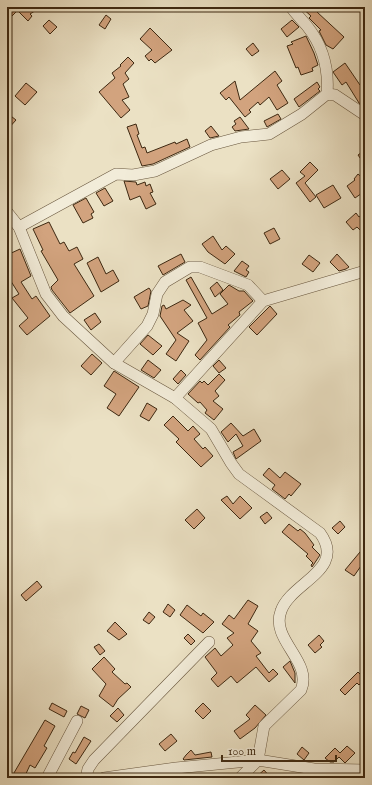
<svg xmlns="http://www.w3.org/2000/svg" width="372" height="785" font-family="'IM FELL English',serif">
  <style>
    .building { fill: #d2a37e; stroke: #3d2811 }
    .lines { fill: none; stroke-linecap: round; stroke-linejoin: round }
    .minor-casing { stroke: #68563e; stroke-width: 12 }
    .minor { stroke: #f2ecd9; stroke-width: 11 }
  </style>
  <rect width="100%" height="100%" fill="#ebe1c4"/>
  <filter id="stains"><feTurbulence type="fractalNoise" baseFrequency=".005" numOctaves="4"/><feColorMatrix values="0 0 0 0 .2 0 0 0 0 .09 0 0 0 0 .02 0 0 0 .5 -.17"/></filter>
  <radialGradient id="worn" r=".72"><stop offset=".6" stop-color="#630" stop-opacity="0"/><stop offset="1" stop-color="#630" stop-opacity=".3"/></radialGradient>
  <!-- building -->
  <g class="building">
    <polygon points="24,7 41,7 30,14 32,16 28,21 19,12"/>
    <polygon points="301,7 321,7 317,12 344,37 333,49 326,45 319,31 321,30 309,18 311,16"/>
    <polygon points="11,8 16,12 7,21 7,12"/>
    <polygon points="106,15 111,19 105,29 99,25"/>
    <polygon points="49,20 57,27 50,34 43,26"/>
    <polygon points="292,20 299,27 287,37 281,29"/>
    <polygon points="150,28 172,50 155,63 151,59 149,61 145,56 152,50 140,39"/>
    <polygon points="306,36 314,53 318,65 312,68 313,71 301,75 298,67 296,68 287,46 293,44 291,42"/>
    <polygon points="253,43 259,51 252,56 246,49"/>
    <polygon points="128,57 134,63 125,73 129,79 123,84 129,97 122,100 130,110 121,118 99,92 115,78 112,73 121,66 120,65"/>
    <polygon points="345,63 360,85 365,83 365,107 359,103 346,82 342,85 333,72"/>
    <polygon points="275,71 282,81 277,85 288,103 277,110 269,97 260,105 258,102 249,110 251,112 245,117 229,97 226,100 220,93 235,81 240,100"/>
    <polygon points="317,82 320,87 318,89 320,91 299,107 294,99"/>
    <polygon points="26,83 37,92 25,105 15,96"/>
    <polygon points="7,113 16,120 7,130"/>
    <polygon points="278,114 281,119 267,127 264,121"/>
    <polygon points="240,117 249,129 235,131 232,127 236,124 234,121"/>
    <polygon points="136,124 139,134 137,135 142,148 145,147 147,153 175,142 176,144 187,139 190,147 153,164 142,166 127,127"/>
    <polygon points="211,126 219,136 210,138 205,131"/>
    <polygon points="365,150 365,165 358,155"/>
    <polygon points="310,162 318,170 305,183 316,197 310,202 296,183 305,176 300,172"/>
    <polygon points="282,170 290,179 278,189 270,179"/>
    <polygon points="358,174 365,180 365,191 355,198 347,186 355,180 354,179"/>
    <polygon points="124,181 136,182 137,185 145,182 146,186 150,184 153,192 150,193 156,204 146,209 140,196 130,200"/>
    <polygon points="333,185 341,198 324,208 316,195"/>
    <polygon points="105,188 113,201 104,206 96,193"/>
    <polygon points="86,198 94,212 91,214 93,218 83,223 73,205"/>
    <polygon points="356,213 359,217 365,213 365,235 357,227 353,230 346,222"/>
    <polygon points="49,222 60,244 64,242 69,251 77,247 83,259 74,264 94,296 70,313 52,290 51,287 58,280 41,251 43,250 33,229"/>
    <polygon points="274,228 280,239 270,244 264,233"/>
    <polygon points="213,236 222,250 226,246 235,254 225,264 208,252 202,244"/>
    <polygon points="20,249 31,276 21,282 32,299 36,296 50,316 27,335 19,326 28,318 12,298 19,294 7,275 7,255"/>
    <polygon points="181,254 185,262 163,275 158,266"/>
    <polygon points="337,254 349,267 346,269 339,271 330,262"/>
    <polygon points="309,255 320,263 313,272 302,264"/>
    <polygon points="98,257 106,274 113,270 119,281 101,292 87,263"/>
    <polygon points="242,261 249,266 246,270 249,272 246,277 234,271"/>
    <polygon points="191,277 212,314 228,304 220,294 229,285 239,291 244,291 253,301 239,312 240,315 228,325 230,327 200,360 195,355 207,340 198,323 207,318 186,280"/>
    <polygon points="217,282 223,290 215,297 210,288"/>
    <polygon points="149,288 151,291 148,306 141,309 134,297"/>
    <polygon points="183,300 191,305 184,310 193,321 177,333 189,341 176,361 166,354 176,340 160,316 162,306 164,305 166,309"/>
    <polygon points="270,306 277,314 257,335 249,327"/>
    <polygon points="95,313 101,322 91,330 84,320"/>
    <polygon points="148,335 162,346 153,355 140,344"/>
    <polygon points="92,354 102,363 91,375 81,366"/>
    <polygon points="148,360 161,370 154,378 141,370"/>
    <polygon points="219,360 226,368 219,373 213,366"/>
    <polygon points="181,370 186,375 178,384 173,379"/>
    <polygon points="114,371 139,387 119,416 107,408 116,394 104,386"/>
    <polygon points="219,374 225,380 215,391 219,396 213,401 223,409 214,420 205,413 207,410 200,402 198,403 188,394 200,381 202,383 204,381 208,385"/>
    <polygon points="147,403 157,409 149,421 140,416"/>
    <polygon points="173,416 188,431 193,426 200,434 194,439 203,449 205,447 213,456 201,467 176,442 179,439 164,425"/>
    <polygon points="231,423 243,436 254,429 261,441 236,459 233,452 243,446 236,434 228,442 221,432"/>
    <polygon points="269,468 280,478 285,472 301,484 291,496 289,494 285,499 272,489 275,485 263,475"/>
    <polygon points="227,496 233,504 240,496 252,508 240,519 221,500"/>
    <polygon points="197,509 205,518 194,529 185,520"/>
    <polygon points="267,512 272,518 265,524 260,517"/>
    <polygon points="340,521 345,527 338,534 332,528"/>
    <polygon points="289,524 298,531 300,529 305,533 314,545 312,547 320,555 312,567 311,565 313,563 306,556 308,554 282,532"/>
    <polygon points="365,546 365,570 361,566 354,576 345,570"/>
    <polygon points="37,581 42,587 26,601 21,595"/>
    <polygon points="248,600 258,606 248,624 258,631 251,641 261,653 256,656 269,673 273,669 278,674 269,682 256,667 237,683 231,676 218,687 211,679 217,673 205,657 215,648 221,656 233,645 227,638 234,633 222,624 229,615 234,619"/>
    <polygon points="168,604 175,610 170,617 163,612"/>
    <polygon points="187,605 201,616 203,613 214,622 203,633 180,615"/>
    <polygon points="149,612 155,617 149,624 143,620"/>
    <polygon points="115,622 127,634 119,640 107,631"/>
    <polygon points="188,634 195,641 191,645 184,638"/>
    <polygon points="319,635 324,641 320,645 322,647 315,653 308,645"/>
    <polygon points="99,644 105,651 100,655 94,647"/>
    <polygon points="104,657 115,669 112,672 125,684 127,683 131,687 118,699 113,707 99,696 106,684 92,669"/>
    <polygon points="290,661 295,673 295,683 283,667"/>
    <polygon points="358,672 365,679 359,685 357,683 345,695 340,690"/>
    <polygon points="52,703 67,711 64,717 49,709"/>
    <polygon points="203,703 211,711 203,719 195,711"/>
    <polygon points="255,705 266,715 255,728 240,739 234,731 250,719 246,715"/>
    <polygon points="81,706 89,710 85,718 77,714"/>
    <polygon points="118,708 124,715 117,722 110,716"/>
    <polygon points="45,720 55,726 44,746 47,748 35,768 30,765 24,778 11,778"/>
    <polygon points="171,734 177,741 165,751 159,744"/>
    <polygon points="84,737 91,741 76,764 69,759 73,752 75,753"/>
    <polygon points="347,746 355,753 345,763 339,757 334,762 330,762 325,758 335,748 340,753"/>
    <polygon points="302,747 309,753 304,760 297,754"/>
    <polygon points="191,750 195,755 211,752 212,757 184,760 183,759 186,755"/>
    <polygon points="264,770 271,778 255,778"/>
  </g>
  <g class="lines">
    <!-- minor casing -->
    <g class="minor-casing">
      <g id="minor">
        <path d="M291 7C296 14 302 20 307 26 323 46 329 70 327 94"/>
        <path d="M7 212 19 227 46 294 63 316 114 363 175 398 203 422 211 429 231 463 239 474 320 533C347 570 291 582 281 611 270 640 313 661 301 690L264 726 258 760 314 769 365 770"/>
        <polyline points="19,227 116,174 133,175 155,171 211,145 241,137 269,134 302,114 327,94 335,95 365,115"/>
        <polyline points="114,363 147,326 153,314 157,294 165,282 190,267 200,267 248,285 263,301"/>
        <polyline points="175,398 263,301 365,271"/>
        <polyline points="47,778 77,721"/>
        <polyline points="86,778 88,769 94,760 209,642"/>
        <polyline points="104,778 176,768 258,760"/>
        <polyline points="240,778 258,760"/>
      </g>
    </g>
    <!-- minor -->
    <use href="#minor" class="minor"/>
  </g>
  <!-- margin -->
  <rect width="372" height="785" fill="none" stroke="#ebe1c4" stroke-width="24"/>
  <rect x="8" y="8" width="356" height="769" fill="none" stroke="#3d2811" stroke-width="2"/>
  <rect x="12" y="12" width="348" height="761" fill="none" stroke="#3d2811"/>
  <!-- scale -->
  <path d="M222 755v6h114v-6" fill="none" stroke="#3d2811" stroke-width="2"/>
  <text x="228" y="755" font-size="12" fill="#3d2811" stroke="#f2ecd9" stroke-width="3" paint-order="stroke">100 m</text>
  <rect width="100%" height="100%" filter="url(#stains)"/>
  <rect width="100%" height="100%" fill="url(#worn)"/>
</svg>
